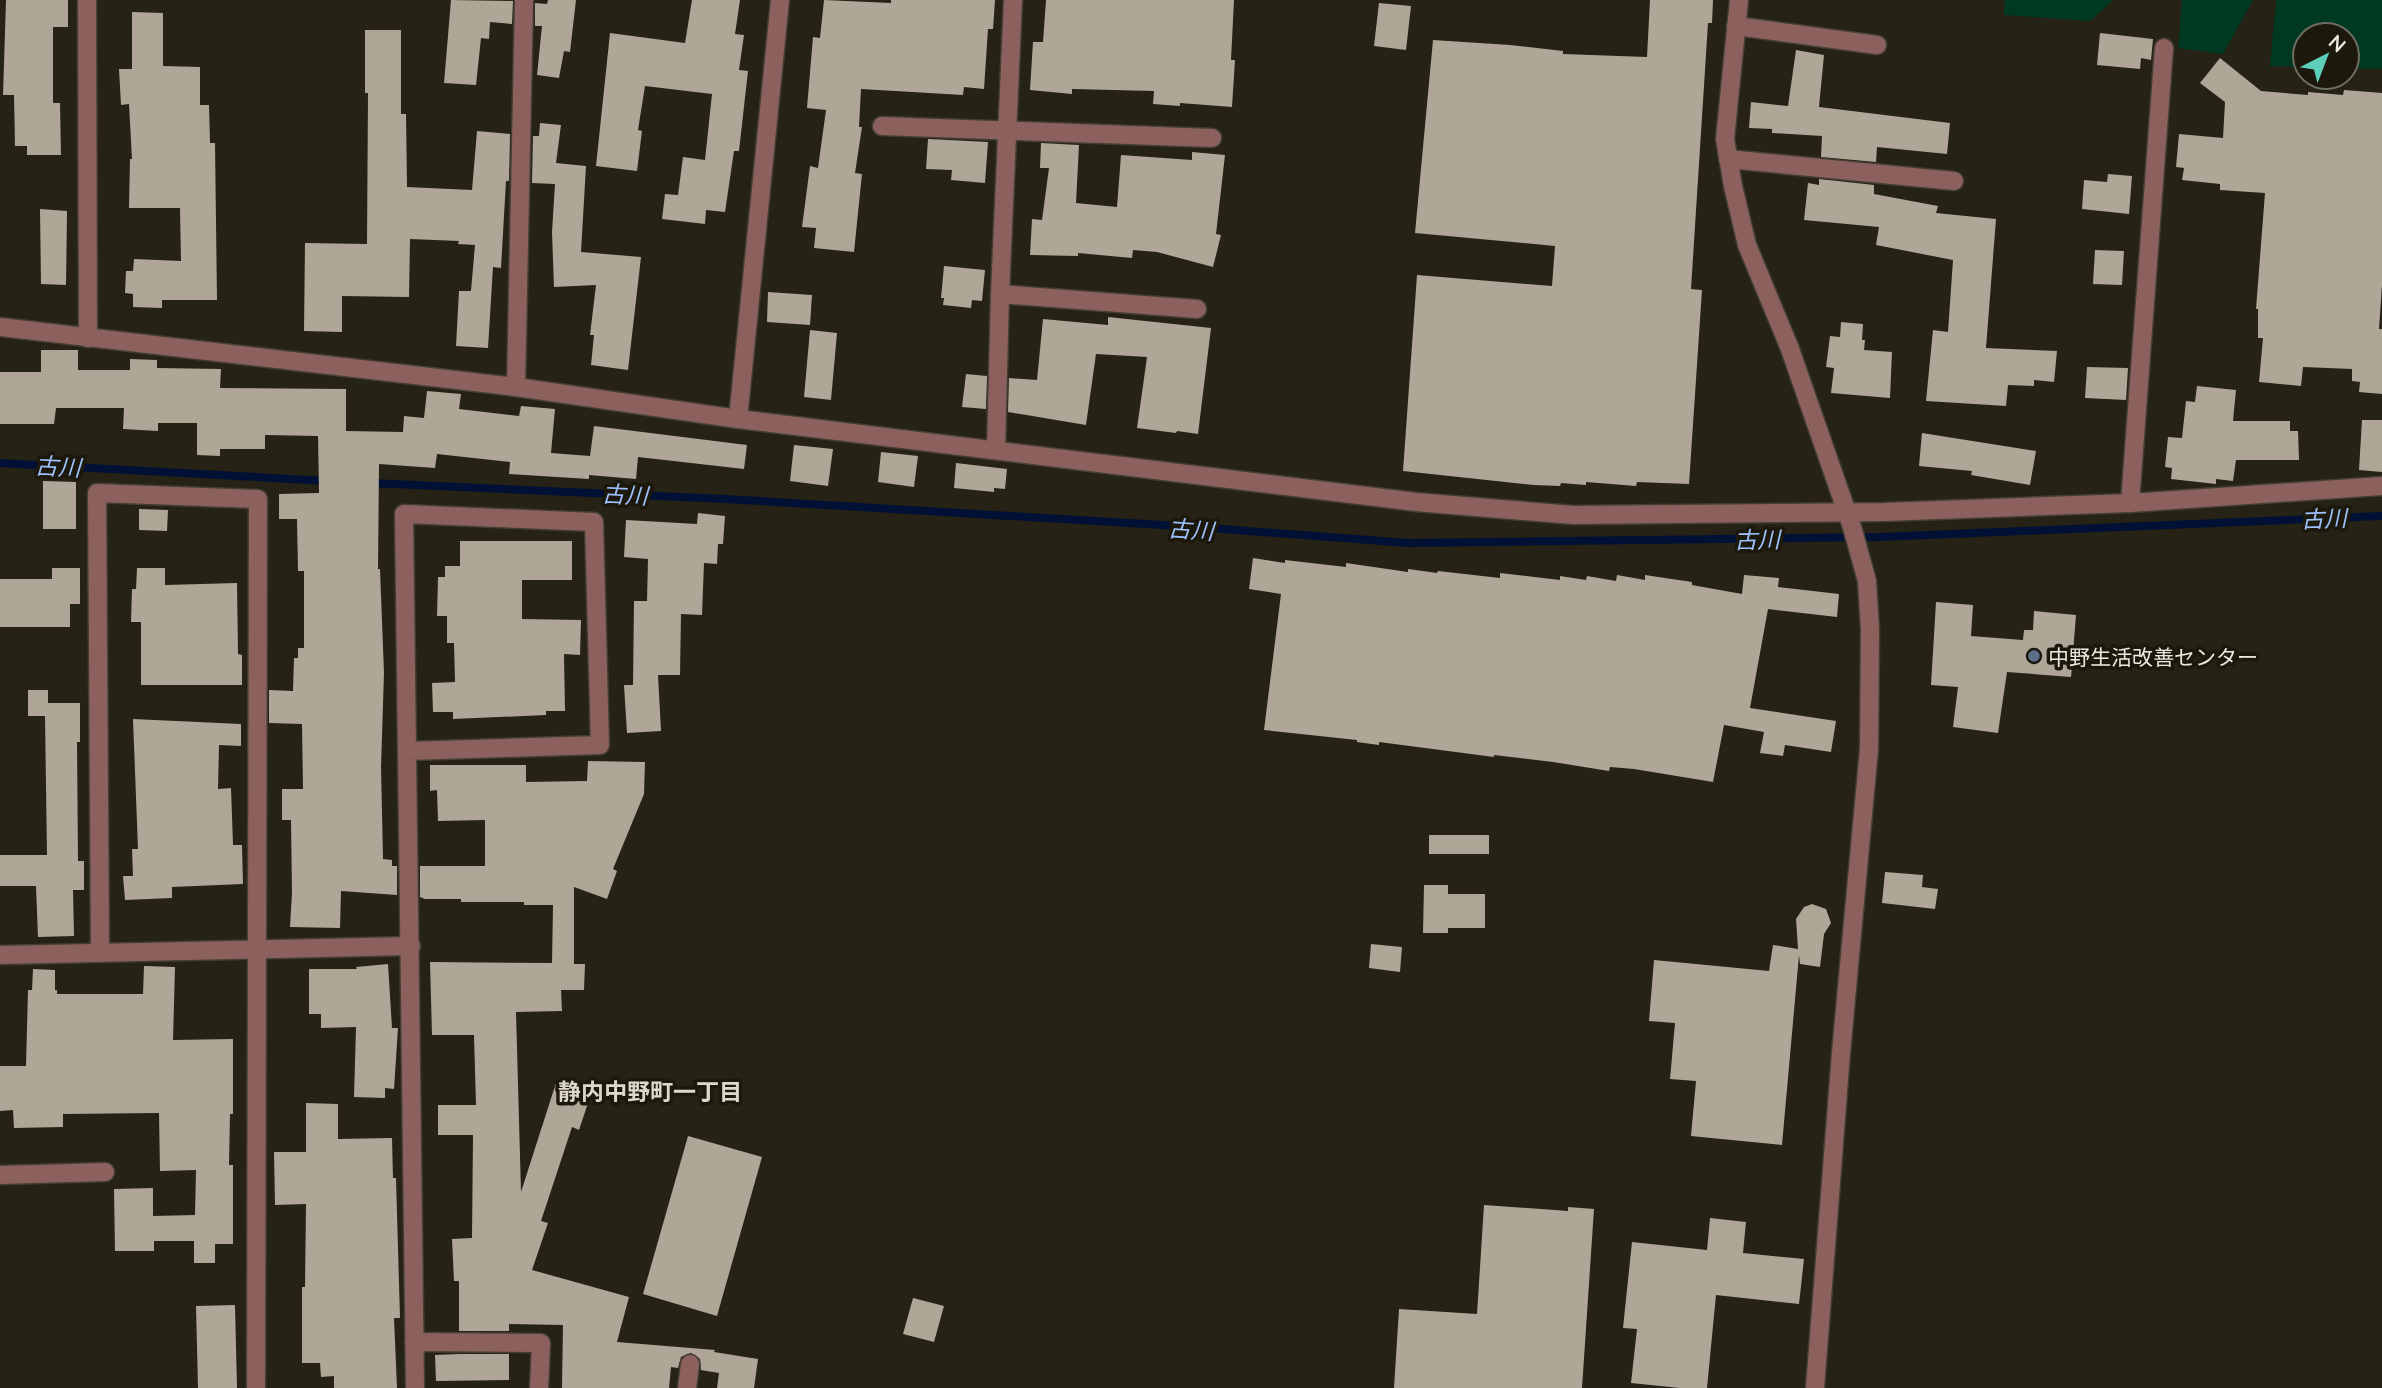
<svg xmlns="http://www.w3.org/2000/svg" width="2382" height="1388" font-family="Lato,'Noto Sans JP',sans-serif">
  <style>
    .green { fill: #003922 }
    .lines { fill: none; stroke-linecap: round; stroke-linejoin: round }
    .stream { stroke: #001135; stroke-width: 8 }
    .building { fill: #afa698 }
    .minor-casing { stroke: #423e32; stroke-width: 21 }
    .minor { stroke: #8c615d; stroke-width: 18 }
    .service-dot { fill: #5c6f8a; stroke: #1c180c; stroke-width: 2.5 }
    .labels { text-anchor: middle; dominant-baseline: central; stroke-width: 7; stroke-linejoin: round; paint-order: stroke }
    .poi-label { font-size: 21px; fill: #ece9e1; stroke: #1c180c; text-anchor: start }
    .water-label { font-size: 23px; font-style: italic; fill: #9cc1fc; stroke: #1c180c }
    .neighbourhood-label { font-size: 23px; font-weight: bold; fill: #ddd8c8; stroke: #1c180c }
  </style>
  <rect width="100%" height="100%" fill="#262215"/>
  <!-- green -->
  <g class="green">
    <polygon points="2005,0 2113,0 2090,21 2004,15"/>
    <polygon points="2182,0 2253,0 2223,54 2178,48"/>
    <polygon points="2276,0 2382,0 2382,69 2347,68 2347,35 2305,35 2305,67 2270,66"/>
  </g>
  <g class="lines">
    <!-- stream -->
    <g class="stream">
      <polyline points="0,463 327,481"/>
      <polyline points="371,483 725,499 1196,527 1408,543 1880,537 2382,516"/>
    </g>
  </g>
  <!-- building -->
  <g class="building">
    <polygon points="6,0 68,0 68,27 53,27 53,103 60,103 61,155 27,155 27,146 15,146 14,95 3,95"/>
    <polygon points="451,0 513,1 512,24 490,22 489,39 481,38 476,85 444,83"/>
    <polygon points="548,0 576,0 570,52 564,51 559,78 537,75 542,26 535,26 535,3 547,4"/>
    <polygon points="692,0 740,0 735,34 744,35 739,70 748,71 739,151 734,151 725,212 706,210 705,224 662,219 665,194 678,195 683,157 705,160 712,94 645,86 638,130 642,131 637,171 596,166 610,33 685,43"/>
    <polygon points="824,0 891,3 891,0 995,0 993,29 988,29 984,89 964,87 963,95 861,89 859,127 862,127 855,173 862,174 854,252 814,248 816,228 802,227 810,166 818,168 826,110 807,108 813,37 820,38"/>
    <polygon points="1046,0 1234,0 1231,60 1235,60 1232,107 1180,103 1180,106 1153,104 1154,91 1072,89 1072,94 1030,90 1033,42 1043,42"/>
    <polygon points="1650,0 1713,0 1712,23 1708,23 1691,289 1702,290 1689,484 1637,482 1636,486 1586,482 1586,485 1561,483 1560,486 1534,485 1403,471 1417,275 1552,286 1555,246 1415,233 1433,40 1510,45 1563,51 1563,54 1647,57"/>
    <polygon points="1379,3 1411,6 1406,50 1374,46"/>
    <polygon points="132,12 163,13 163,66 200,67 200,105 209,105 210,143 215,143 217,300 162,300 162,308 133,307 133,294 125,293 126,271 133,271 134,259 181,261 180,208 129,208 130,159 132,159 129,104 121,105 119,69 132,69"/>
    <polygon points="365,30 401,30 401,114 406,114 407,187 472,190 477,131 510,134 509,181 506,181 501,268 493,267 488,348 456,346 459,291 471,291 475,245 458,244 459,241 410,239 409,297 342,296 342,332 304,331 305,243 367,244 368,93 365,93"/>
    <polygon points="2100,33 2153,39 2151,60 2141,58 2140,69 2097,65"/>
    <polygon points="1796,50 1824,55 1819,107 1950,123 1947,154 1877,147 1876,162 1821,157 1822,136 1772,133 1772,129 1749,128 1751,102 1788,106"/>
    <polygon points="2220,58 2261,91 2308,95 2308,92 2343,95 2344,90 2382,93 2382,285 2379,329 2382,329 2382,394 2359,392 2360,382 2352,381 2352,369 2303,367 2301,386 2259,382 2263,338 2258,338 2258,309 2256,309 2265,193 2220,190 2220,184 2182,180 2184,168 2176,167 2179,134 2223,138 2225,102 2200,83"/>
    <polygon points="540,123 561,125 556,163 586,166 581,252 641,257 628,370 591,365 594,335 590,335 596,285 554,287 552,232 555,184 532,183 533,136 539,136"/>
    <polygon points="928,139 988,142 985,183 951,180 952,170 926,169"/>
    <polygon points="1041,143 1079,145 1076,203 1117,207 1121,155 1192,160 1192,152 1225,155 1216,234 1221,235 1213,267 1157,252 1133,250 1132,258 1078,253 1078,256 1030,255 1032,219 1042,220 1049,168 1040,168"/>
    <polygon points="2108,174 2132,176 2129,214 2082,209 2084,180 2107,182"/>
    <polygon points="1819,179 1874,185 1874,194 1938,206 1936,213 1996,219 1986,348 2057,351 2054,382 2034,380 2034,386 2008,385 2006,406 1926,401 1933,330 1948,332 1953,260 1876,245 1879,227 1804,220 1808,183 1819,185"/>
    <polygon points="40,209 67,211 66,285 41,284"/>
    <polygon points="2095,250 2124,251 2122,285 2093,284"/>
    <polygon points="944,266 985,270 982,301 972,300 971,308 943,305 944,298 941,298"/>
    <polygon points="768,292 812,295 810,325 767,322"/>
    <polygon points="1108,317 1211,328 1198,434 1177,431 1176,433 1137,428 1147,357 1096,354 1086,425 1008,412 1009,378 1037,380 1043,319 1108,325"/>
    <polygon points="1841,322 1863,324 1862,340 1865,340 1864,350 1892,352 1890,398 1831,393 1834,368 1826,367 1830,336 1840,337"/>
    <polygon points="810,330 837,333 831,400 804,397"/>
    <polygon points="41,350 78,350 78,370 130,370 130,359 157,360 157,368 221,369 220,388 346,389 346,431 403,432 404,416 424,418 427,391 461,394 459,409 519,416 521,406 555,409 551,453 590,456 594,426 747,445 744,469 638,457 636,479 589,475 589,479 509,474 510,462 437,454 435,468 379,464 378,569 380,569 384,673 381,767 383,859 392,860 392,866 397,866 397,895 341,891 340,928 290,927 292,893 291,820 282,820 282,789 303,789 302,724 269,723 269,690 293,691 294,658 298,658 298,648 304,648 304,571 298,571 297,519 279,519 279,494 319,493 318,436 265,435 265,449 220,449 220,456 197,455 197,423 158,423 158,431 123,429 124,408 56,408 54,424 0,424 0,372 41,372"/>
    <polygon points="2087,367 2128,368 2126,400 2085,398"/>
    <polygon points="966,374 987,376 986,409 962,407"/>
    <polygon points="2197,386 2236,390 2233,421 2290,421 2290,431 2298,431 2299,460 2236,460 2233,481 2216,479 2216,484 2171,479 2172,468 2165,467 2168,437 2182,438 2186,401 2195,402"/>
    <polygon points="2362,420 2382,420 2382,472 2359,470"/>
    <polygon points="1922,433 2036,451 2030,485 1971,475 1972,471 1919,466"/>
    <polygon points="794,445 833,449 828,486 790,481"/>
    <polygon points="881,452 918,456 914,487 878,482"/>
    <polygon points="956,463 1007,469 1005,489 994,488 994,492 954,488"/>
    <polygon points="43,481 76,482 76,529 43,529"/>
    <polygon points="139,509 168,510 167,531 139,530"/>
    <polygon points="698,513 725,516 723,544 718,544 717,564 704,563 702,615 681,614 680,675 658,675 661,731 627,733 624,685 633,685 634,601 647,601 648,559 624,557 626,520 697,524"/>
    <polygon points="460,541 572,541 572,580 522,580 522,619 581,620 580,655 564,654 565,711 546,711 546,715 453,719 453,712 433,712 432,683 455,682 454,643 447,643 447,616 437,616 438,577 445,577 445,566 460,566"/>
    <polygon points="1253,558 1285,563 1285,560 1346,567 1346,563 1408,572 1408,569 1437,573 1438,571 1500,578 1500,573 1560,580 1560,576 1586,580 1587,576 1616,581 1617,575 1645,580 1645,575 1692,582 1692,585 1742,594 1744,575 1779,578 1778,587 1839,594 1837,617 1768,609 1750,708 1836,721 1831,752 1785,745 1783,756 1760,753 1764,732 1724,725 1713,782 1634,769 1610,767 1609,771 1553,762 1494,755 1494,757 1379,742 1379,745 1357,742 1357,740 1264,730 1281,594 1249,589"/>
    <polygon points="52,568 80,568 80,604 70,604 70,627 0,627 0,579 52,579"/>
    <polygon points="137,568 165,568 165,585 237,583 238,654 242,655 242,685 141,685 141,622 131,622 132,589 136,589"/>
    <polygon points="1936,602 1973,605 1971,636 2023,640 2024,630 2033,630 2034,611 2076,615 2071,677 2007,672 1998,733 1953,727 1958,687 1931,685"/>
    <polygon points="28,690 48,690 48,703 80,703 80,742 77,742 78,861 84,861 84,890 73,890 74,936 38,937 36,886 0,886 0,855 47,855 45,716 28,716"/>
    <polygon points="133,719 241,724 241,746 219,745 218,789 231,788 233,845 242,845 243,884 172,887 172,898 125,900 123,876 133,876 132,849 138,849"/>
    <polygon points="588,761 645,762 644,794 613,869 617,871 607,899 574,887 574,964 585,964 584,990 561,990 562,1011 516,1012 521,1192 556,1083 591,1094 579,1130 572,1127 541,1221 548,1223 532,1270 629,1297 617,1342 715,1350 714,1352 758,1359 754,1388 717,1388 719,1373 701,1370 700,1359 691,1353 681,1357 678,1368 671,1367 669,1388 562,1388 563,1325 509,1324 509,1331 459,1331 459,1281 454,1281 452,1239 472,1238 473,1135 438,1135 438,1105 476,1105 474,1035 432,1035 430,962 552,963 553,905 524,905 524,902 461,902 461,899 425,899 420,897 420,866 485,866 485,820 438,821 437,790 430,791 430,765 526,765 526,782 587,781"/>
    <rect x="1429" y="835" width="60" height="19"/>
    <polygon points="1885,872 1923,875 1922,887 1938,889 1935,909 1882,903"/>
    <polygon points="1424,885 1448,885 1448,894 1485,894 1485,928 1448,928 1448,933 1423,933"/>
    <polygon points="1812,904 1826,909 1831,923 1824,934 1820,967 1800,964 1799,955 1782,1145 1691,1136 1696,1081 1670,1079 1675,1023 1649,1021 1654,960 1769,971 1773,945 1798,949 1796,919 1804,907"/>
    <polygon points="1371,944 1402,947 1400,972 1369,968"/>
    <polygon points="388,964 392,1028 398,1028 394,1089 385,1088 385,1098 354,1097 356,1027 321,1028 321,1014 309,1014 309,969 357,969 356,967"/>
    <polygon points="144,966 175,967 173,1040 233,1039 233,1114 230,1114 229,1165 233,1165 233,1244 215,1244 215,1263 194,1263 194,1241 154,1241 154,1251 115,1251 114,1189 153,1188 153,1216 195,1215 196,1170 160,1171 159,1113 63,1114 63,1127 14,1128 13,1110 0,1111 0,1066 26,1066 28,990 32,990 33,969 55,970 55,990 57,990 57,994 143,994"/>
    <polygon points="306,1103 338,1104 338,1139 392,1138 393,1178 396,1178 400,1318 394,1318 397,1388 334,1388 334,1376 321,1377 320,1363 302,1363 302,1287 305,1287 306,1204 275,1205 274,1152 306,1152"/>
    <polygon points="688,1136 762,1157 717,1316 643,1294"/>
    <polygon points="1484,1205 1568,1211 1568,1207 1594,1209 1582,1388 1394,1388 1399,1309 1477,1314"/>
    <polygon points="1710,1218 1746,1222 1743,1253 1804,1259 1799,1304 1716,1295 1707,1388 1680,1388 1631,1383 1637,1329 1623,1328 1632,1242 1707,1250"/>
    <polygon points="913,1298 944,1306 934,1342 903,1334"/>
    <polygon points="235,1305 237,1388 198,1388 196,1306"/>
    <polygon points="459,1354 509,1354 509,1380 436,1381 435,1355"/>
  </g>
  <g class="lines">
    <!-- minor casing -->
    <g class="minor-casing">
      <g id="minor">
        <polyline points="87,0 88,338"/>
        <polyline points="1739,0 1725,139 1733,186 1747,245 1790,349 1852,527 1867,581 1870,630 1869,749 1841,1053 1815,1388"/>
        <polyline points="1736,26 1877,45"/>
        <polyline points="882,126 1212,138"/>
        <polyline points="1728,159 1954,181"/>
        <polyline points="1000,294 1197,309"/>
        <polyline points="0,327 516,387 738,419 1416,502 1573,515 1884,512 2130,503 2382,486"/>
        <polyline points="516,387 524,0"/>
        <polyline points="738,419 780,0"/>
        <polyline points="996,450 1000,294 1013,0"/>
        <polyline points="2130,503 2164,48"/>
        <polyline points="408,751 600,745 594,522 404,514 415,1388"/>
        <polyline points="100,951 97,493 258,499 256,1388"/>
        <polyline points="0,955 411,946"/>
        <polyline points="0,1175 105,1172"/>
        <polyline points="414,1342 541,1343 539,1388"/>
        <polyline points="687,1388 690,1364"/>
      </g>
    </g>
    <!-- minor -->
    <use href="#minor" class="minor"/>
  </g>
  <!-- markers -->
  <circle class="service-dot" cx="2034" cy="656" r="7"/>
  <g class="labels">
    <!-- poi labels -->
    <g class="poi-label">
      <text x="2048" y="656">中野生活改善センター</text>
    </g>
    <!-- water labels -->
    <g class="water-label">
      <text transform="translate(58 466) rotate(3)">古川</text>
      <text transform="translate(625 494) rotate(3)">古川</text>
      <text transform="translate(2324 518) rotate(-2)">古川</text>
      <text transform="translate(1191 529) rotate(4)">古川</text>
      <text transform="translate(1757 539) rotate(-1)">古川</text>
    </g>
    <!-- neighbourhood labels -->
    <g class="neighbourhood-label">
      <text x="650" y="1091">静内中野町一丁目</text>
    </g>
  </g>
  <!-- north arrow -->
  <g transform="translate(2326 56) rotate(42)"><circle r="33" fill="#1c180c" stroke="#6f6c61" stroke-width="2"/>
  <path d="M0-5L12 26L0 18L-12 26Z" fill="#5cceba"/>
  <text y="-10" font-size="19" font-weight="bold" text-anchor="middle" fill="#ece9e1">N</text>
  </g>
</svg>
